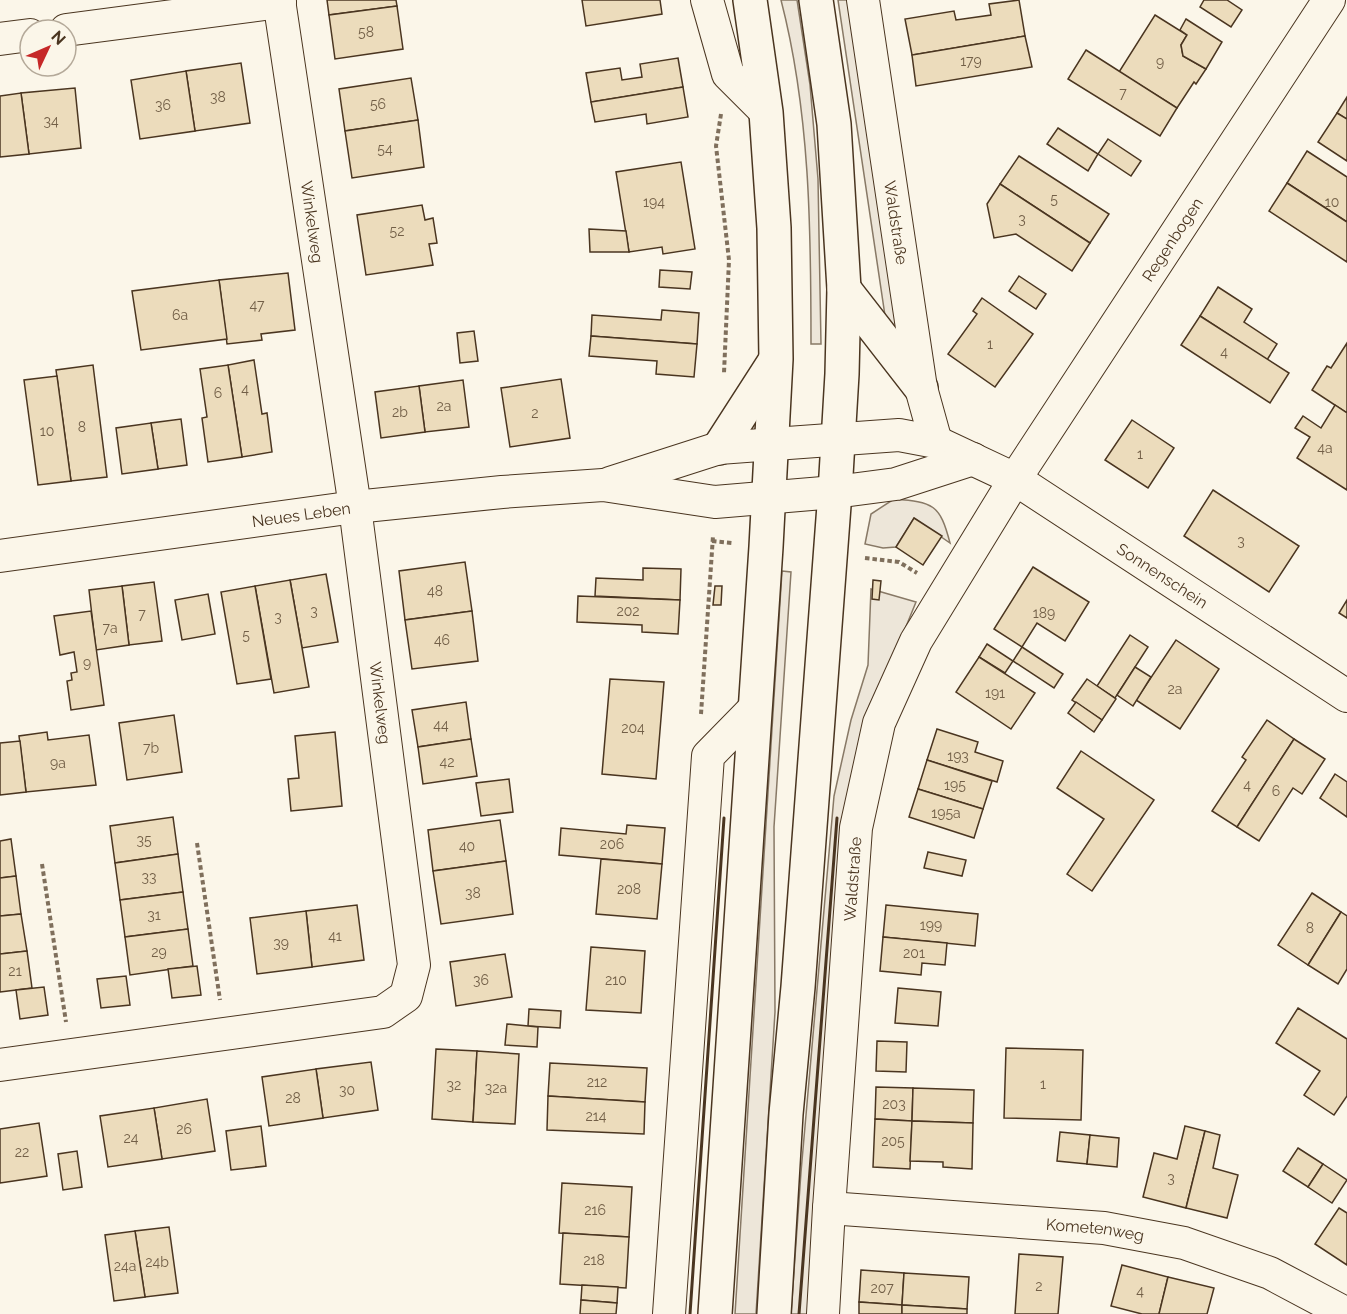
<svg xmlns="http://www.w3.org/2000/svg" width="1347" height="1314" font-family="Raleway,sans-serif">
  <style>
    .green { fill: #ede6d9; stroke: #887966; stroke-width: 1.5 }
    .building { fill: #ecdcbc; stroke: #4a3520; stroke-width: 1.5 }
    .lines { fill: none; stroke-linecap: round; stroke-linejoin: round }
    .street-casing { stroke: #4a3520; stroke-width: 34 }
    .secondary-casing { stroke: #4a3520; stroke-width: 36 }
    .path { stroke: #7f6f5c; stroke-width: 4; stroke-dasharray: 4.5 3; stroke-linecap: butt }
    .street { stroke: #fbf6e9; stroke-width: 32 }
    .secondary { stroke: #fbf6e9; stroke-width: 33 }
    .wall { stroke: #4a3520; stroke-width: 3 }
    .labels { text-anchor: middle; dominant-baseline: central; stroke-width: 4.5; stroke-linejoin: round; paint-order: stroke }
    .number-label { font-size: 14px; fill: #725f47 }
    .street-label { font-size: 16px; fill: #4a3520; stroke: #fbf6e9 }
  </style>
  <rect width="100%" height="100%" fill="#fbf6e9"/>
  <!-- green -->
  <g class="green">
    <path d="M781 0H797L810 85 818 179 821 344H811C811 229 810 112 781 0Z"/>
    <polygon points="838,0 849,0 899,329 897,336 887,329"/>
    <path d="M894 499C933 502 940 504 950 543L914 518 896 547 883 548 865 544 871 514Z"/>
    <polygon points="782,571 791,572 774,827 775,1012 756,1314 735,1314"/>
    <polygon points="871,589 916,602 865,727 810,1314 791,1314 801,1172 834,796 851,720 868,665"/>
  </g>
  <!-- building -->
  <g class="building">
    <polygon points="327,0 396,0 397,6 329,15"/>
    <polygon points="582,0 660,0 662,14 586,26"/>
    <polygon points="1019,0 1025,36 912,55 905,19 954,11 956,20 991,15 989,4"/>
    <polygon points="1204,0 1227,0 1242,10 1231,27 1200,7"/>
    <polygon points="397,6 403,49 335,59 329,15"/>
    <polygon points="1155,15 1187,35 1181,45 1183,56 1206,69 1196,84 1194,82 1177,108 1119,72"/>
    <polygon points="1186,19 1222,42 1206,69 1183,56 1181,45 1187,35 1180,30"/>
    <polygon points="1025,36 1032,67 916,86 912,55"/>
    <polygon points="1086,50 1177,108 1160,136 1068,79"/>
    <polygon points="678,58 683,87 591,102 586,73 620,68 622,80 642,77 640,64"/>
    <polygon points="241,63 250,123 195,131 186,71"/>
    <polygon points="186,71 195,131 140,139 131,80"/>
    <polygon points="411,78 418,120 345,131 339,89"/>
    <polygon points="683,87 688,117 647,124 646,114 595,122 591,102"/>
    <polygon points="75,88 81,148 29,154 21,93"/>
    <polygon points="21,93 29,154 0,157 0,96"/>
    <polygon points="1347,97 1347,119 1337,113"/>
    <polygon points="1337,113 1347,119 1347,161 1318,142"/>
    <polygon points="418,120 424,167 352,178 345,131"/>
    <polygon points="1058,128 1098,154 1088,171 1047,144"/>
    <polygon points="1108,139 1141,161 1131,176 1098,154"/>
    <polygon points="1307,151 1347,177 1347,222 1287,183"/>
    <polygon points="1019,156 1109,214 1090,243 1000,184"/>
    <polygon points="681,162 695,249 663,254 662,247 629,252 616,172"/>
    <polygon points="1287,183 1347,222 1347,262 1269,211"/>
    <polygon points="1000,184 1090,243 1072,271 1016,234 994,238 987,204"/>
    <polygon points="422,205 425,220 433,218 437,243 429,244 433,265 366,275 357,215"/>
    <polygon points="589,229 626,231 629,252 590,252"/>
    <polygon points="660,270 692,272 690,289 659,287"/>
    <polygon points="288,273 295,330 261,334 262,340 227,344 219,280"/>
    <polygon points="1019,276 1046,294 1036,309 1009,291"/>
    <polygon points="219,280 227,339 141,350 132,291"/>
    <polygon points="1218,287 1252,309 1244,322 1277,344 1267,360 1200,316"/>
    <polygon points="982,298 1033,334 995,387 948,354 977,314 973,311"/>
    <polygon points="662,310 699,313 697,344 591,336 592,315 661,320"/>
    <polygon points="1200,316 1289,373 1270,403 1181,345"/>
    <polygon points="474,331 478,361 460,363 457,333"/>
    <polygon points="591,336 697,344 694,377 656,374 657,361 589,356"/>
    <polygon points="1347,343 1347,413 1312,390 1327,366 1331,368"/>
    <polygon points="254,360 262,414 267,413 272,452 242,457 228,365"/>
    <polygon points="93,365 107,477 71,481 56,370"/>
    <polygon points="228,365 242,457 208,462 202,418 207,417 200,369"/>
    <polygon points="57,376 71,481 38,485 24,380"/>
    <polygon points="561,379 570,438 510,447 501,388"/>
    <polygon points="463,380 469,427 425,432 419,386"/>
    <polygon points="419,386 425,432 381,438 375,392"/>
    <polygon points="1335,405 1347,413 1347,490 1297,458 1310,437 1295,428 1303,416 1321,428"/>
    <polygon points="181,419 187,465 158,469 151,423"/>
    <polygon points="1132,420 1174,448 1148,488 1105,460"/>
    <polygon points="151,423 158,469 122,474 116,428"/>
    <polygon points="1213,490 1299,546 1269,592 1184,536"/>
    <polygon points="914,518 942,536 923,565 896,547"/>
    <polygon points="465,562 472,611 405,620 399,571"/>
    <polygon points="1033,567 1089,602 1065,641 1037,623 1022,647 994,629"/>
    <polygon points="643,568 681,569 680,600 595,596 596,578 643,580"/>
    <polygon points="326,574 338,642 302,648 290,580"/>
    <polygon points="290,580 309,687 274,693 255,586"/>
    <polygon points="873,580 881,581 879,600 872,599"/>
    <polygon points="154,582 162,641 129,645 122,586"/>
    <polygon points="122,586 129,645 96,650 89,590"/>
    <polygon points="255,586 271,679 237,684 221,592"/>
    <polygon points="715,586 722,586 721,605 713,605"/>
    <polygon points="208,594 215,634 182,640 175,600"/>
    <polygon points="578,596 680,600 678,634 642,632 642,625 577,622"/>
    <polygon points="1347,600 1347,618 1339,613"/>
    <polygon points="91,611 104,705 71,710 67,681 72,680 71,673 77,672 74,652 60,655 54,616"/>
    <polygon points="472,611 478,661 412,669 405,620"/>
    <polygon points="1130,635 1148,647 1115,698 1097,686"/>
    <polygon points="1176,640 1219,669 1180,729 1136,700"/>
    <polygon points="987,644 1013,661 1005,673 979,657"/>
    <polygon points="1022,647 1063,674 1054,688 1013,661"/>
    <polygon points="979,657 1035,693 1011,729 956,692"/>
    <polygon points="1135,667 1151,677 1133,706 1117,695"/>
    <polygon points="610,679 664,682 656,779 602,774"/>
    <polygon points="1087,679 1116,699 1102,720 1072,700"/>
    <polygon points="466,702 471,739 418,747 412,710"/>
    <polygon points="1076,702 1102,720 1094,732 1068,713"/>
    <polygon points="174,715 182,772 127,780 119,723"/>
    <polygon points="1267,720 1294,739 1237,827 1212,811 1246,760 1242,757"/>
    <polygon points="937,729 978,742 975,752 1003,761 997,782 927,760"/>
    <polygon points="47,732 48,740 89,735 96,785 26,792 19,736"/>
    <polygon points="335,732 342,806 291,811 288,779 299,778 295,736"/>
    <polygon points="471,739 477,776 423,784 418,747"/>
    <polygon points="1294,739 1325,759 1302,794 1293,788 1259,841 1237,827"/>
    <polygon points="20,741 26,792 0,795 0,743"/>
    <polygon points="1081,751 1154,800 1092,891 1067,874 1104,819 1057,788"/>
    <polygon points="927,760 992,781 983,809 918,789"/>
    <polygon points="1335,774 1347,782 1347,817 1320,798"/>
    <polygon points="509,779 513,812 481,816 476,783"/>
    <polygon points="918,789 983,809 974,838 909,817"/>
    <polygon points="173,817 178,854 115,863 110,826"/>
    <polygon points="500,820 506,861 433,871 428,830"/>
    <polygon points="627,825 665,828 662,864 559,855 561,828 626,834"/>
    <polygon points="11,839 16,876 0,878 0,841"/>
    <polygon points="928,852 966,860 962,876 924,868"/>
    <polygon points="178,854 183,892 120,900 115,863"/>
    <polygon points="601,859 662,864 657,919 596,914"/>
    <polygon points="506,861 513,914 441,924 433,871"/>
    <polygon points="16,876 21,914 0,916 0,878"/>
    <polygon points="183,892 188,929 125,937 120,900"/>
    <polygon points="1312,893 1341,912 1308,965 1278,945"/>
    <polygon points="357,905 364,960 312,967 306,911"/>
    <polygon points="886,905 978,914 975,946 883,937"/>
    <polygon points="306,911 312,967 257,974 250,918"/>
    <polygon points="1341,912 1347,916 1347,969 1338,984 1308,965"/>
    <polygon points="21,914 27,951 0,954 0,916"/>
    <polygon points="188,929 193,966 130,975 125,937"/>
    <polygon points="883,937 947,943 945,965 922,963 921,975 880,971"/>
    <polygon points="591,947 645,951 641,1013 586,1010"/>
    <polygon points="27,951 32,988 0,992 0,954"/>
    <polygon points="505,954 512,997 456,1006 450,962"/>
    <polygon points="197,966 201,995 172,998 168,969"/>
    <polygon points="126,976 130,1005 101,1008 97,979"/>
    <polygon points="44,987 48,1015 20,1019 16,990"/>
    <polygon points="898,988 941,992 938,1026 895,1023"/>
    <polygon points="1298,1008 1347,1039 1347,1096 1334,1115 1304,1095 1320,1071 1276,1043"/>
    <polygon points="529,1009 561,1011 560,1028 528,1026"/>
    <polygon points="507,1024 538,1027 537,1047 505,1045"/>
    <polygon points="877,1041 907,1042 906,1072 876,1071"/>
    <polygon points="1006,1048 1083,1050 1081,1120 1004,1118"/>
    <polygon points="436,1049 477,1051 473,1122 432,1119"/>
    <polygon points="477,1051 519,1054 515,1124 473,1122"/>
    <polygon points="371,1062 378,1110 323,1118 316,1069"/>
    <polygon points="550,1063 647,1068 645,1102 548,1096"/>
    <polygon points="316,1069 323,1118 269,1126 262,1077"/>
    <polygon points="876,1087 913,1088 912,1121 875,1119"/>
    <polygon points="913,1088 974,1090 973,1123 912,1121"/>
    <polygon points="548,1096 645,1102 644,1134 547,1130"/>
    <polygon points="207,1099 215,1151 162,1159 154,1108"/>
    <polygon points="154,1108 162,1159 108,1167 100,1116"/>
    <polygon points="875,1119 912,1121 910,1169 873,1167"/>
    <polygon points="912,1121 973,1123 972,1169 943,1167 943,1162 910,1161"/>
    <polygon points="39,1123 47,1176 0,1183 0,1129"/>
    <polygon points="261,1126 266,1166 231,1170 226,1131"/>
    <polygon points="1185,1126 1205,1131 1186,1208 1143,1197 1154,1153 1177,1159"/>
    <polygon points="1205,1131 1220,1135 1213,1168 1238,1175 1227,1218 1186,1208"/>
    <polygon points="1060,1132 1090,1135 1087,1164 1057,1161"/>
    <polygon points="1090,1135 1119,1138 1117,1167 1087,1164"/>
    <polygon points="1298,1148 1323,1164 1308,1187 1283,1171"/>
    <polygon points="77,1151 82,1187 63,1190 58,1154"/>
    <polygon points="1323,1164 1347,1180 1332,1203 1308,1187"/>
    <polygon points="562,1183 632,1187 629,1237 559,1233"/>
    <polygon points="1339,1208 1347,1213 1347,1265 1315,1244"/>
    <polygon points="169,1227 178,1293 145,1297 135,1231"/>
    <polygon points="135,1231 145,1297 114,1301 105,1235"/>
    <polygon points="563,1233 629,1237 626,1288 560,1284"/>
    <polygon points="1019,1254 1063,1257 1058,1314 1015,1314"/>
    <polygon points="1122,1265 1168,1277 1159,1314 1142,1314 1111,1306"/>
    <polygon points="861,1270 904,1273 902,1305 859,1302"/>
    <polygon points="904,1273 969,1277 967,1309 902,1305"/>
    <polygon points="1168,1277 1214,1288 1207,1314 1159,1314"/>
    <polygon points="582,1285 618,1287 617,1303 581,1300"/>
    <polygon points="581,1300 617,1303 616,1314 580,1314"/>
    <polygon points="859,1302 902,1305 902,1314 859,1314"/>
    <polygon points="902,1305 967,1309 967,1314 902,1314"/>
  </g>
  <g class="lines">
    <!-- street casing -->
    <g class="street-casing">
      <g id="street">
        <polyline points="707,0 728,74 766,112"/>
        <path id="s1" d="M863 0 921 388 936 442"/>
        <polyline points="66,30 280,2"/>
        <polyline points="0,39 30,35"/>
        <path id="s2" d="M610 483 719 448 899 435 936 442 1015 479 1347 696"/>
        <path id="s3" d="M0 556 355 507 502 492 603 485 715 502 835 492 896 484 973 459"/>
        <polyline points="0,1065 383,1012 406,996 414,965 355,507 279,0"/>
        <path id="s4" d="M829 1208 1104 1228 1184 1243 1270 1273 1347 1314"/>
        <polyline points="669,1314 708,756 755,708"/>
        <path id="s5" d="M823 1314 829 1208 856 828 879 723 916 641 1015 479 1329 0"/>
      </g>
    </g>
    <!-- secondary casing -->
    <g class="secondary-casing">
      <g id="secondary">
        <polyline points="844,289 921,388"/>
        <polyline points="719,448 775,361"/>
        <polyline points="715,1314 766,547 776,359 774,228 766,112 750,0"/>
        <polyline points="774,1314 786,1114 798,987 835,492 842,374 844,289 834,124 816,0"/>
      </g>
    </g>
    <!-- path -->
    <g class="path">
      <polyline points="721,114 716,146 729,260 724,373"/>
      <polyline points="712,541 732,543"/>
      <polyline points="865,558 899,562 917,573"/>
      <polyline points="701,714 713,536"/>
      <polyline points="197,843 220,1000"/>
      <polyline points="42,864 66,1022"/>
    </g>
    <!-- street -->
    <use href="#street" class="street"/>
    <!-- secondary -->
    <use href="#secondary" class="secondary"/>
    <!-- wall -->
    <g class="wall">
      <polyline points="690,1314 724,818"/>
      <polyline points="799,1314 837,818"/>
    </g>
  </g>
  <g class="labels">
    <!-- number labels -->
    <g class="number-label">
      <text x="366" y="32">58</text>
      <text x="971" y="61">179</text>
      <text x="1160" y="62">9</text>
      <text x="1123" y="93">7</text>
      <text x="218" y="97">38</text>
      <text x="378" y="104">56</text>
      <text x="163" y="105">36</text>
      <text x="51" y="121">34</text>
      <text x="385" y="149">54</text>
      <text x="1054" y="199">5</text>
      <text x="654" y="202">194</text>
      <text x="1332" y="202">10</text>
      <text x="1022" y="219">3</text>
      <text x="397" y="231">52</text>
      <text x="257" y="305">47</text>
      <text x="180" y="315">6a</text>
      <text x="990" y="344">1</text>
      <text x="1224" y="352">4</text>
      <text x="245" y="389">4</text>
      <text x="218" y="393">6</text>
      <text x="444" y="406">2a</text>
      <text x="400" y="412">2b</text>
      <text x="535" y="413">2</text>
      <text x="82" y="427">8</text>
      <text x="47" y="431">10</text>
      <text x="1325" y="448">4a</text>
      <text x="1140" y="454">1</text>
      <text x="1241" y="541">3</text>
      <text x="435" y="591">48</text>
      <text x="314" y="611">3</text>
      <text x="628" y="611">202</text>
      <text x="1044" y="613">189</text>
      <text x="142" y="614">7</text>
      <text x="278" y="617">3</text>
      <text x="110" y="628">7a</text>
      <text x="246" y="635">5</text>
      <text x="442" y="640">46</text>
      <text x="87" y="663">9</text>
      <text x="1175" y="689">2a</text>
      <text x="995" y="693">191</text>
      <text x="441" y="725">44</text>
      <text x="633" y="728">204</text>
      <text x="151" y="748">7b</text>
      <text x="958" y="756">193</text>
      <text x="447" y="762">42</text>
      <text x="58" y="763">9a</text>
      <text x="955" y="785">195</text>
      <text x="1247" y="785">4</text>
      <text x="1276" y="791">6</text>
      <text x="946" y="813">195a</text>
      <text x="144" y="840">35</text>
      <text x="612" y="844">206</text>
      <text x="467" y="846">40</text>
      <text x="149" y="877">33</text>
      <text x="629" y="889">208</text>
      <text x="473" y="893">38</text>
      <text x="154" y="915">31</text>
      <text x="931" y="925">199</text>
      <text x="1310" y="928">8</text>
      <text x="335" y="936">41</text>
      <text x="281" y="943">39</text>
      <text x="159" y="952">29</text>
      <text x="914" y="953">201</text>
      <text x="15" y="971">21</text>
      <text x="481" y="980">36</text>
      <text x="616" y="980">210</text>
      <text x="597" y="1082">212</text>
      <text x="1043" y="1084">1</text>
      <text x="454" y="1085">32</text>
      <text x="496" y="1088">32a</text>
      <text x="347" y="1090">30</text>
      <text x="293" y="1098">28</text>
      <text x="894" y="1104">203</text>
      <text x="596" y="1116">214</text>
      <text x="184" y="1129">26</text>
      <text x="131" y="1138">24</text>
      <text x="893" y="1141">205</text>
      <text x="22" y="1152">22</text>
      <text x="1171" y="1178">3</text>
      <text x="595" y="1210">216</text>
      <text x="594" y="1260">218</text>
      <text x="157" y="1262">24b</text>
      <text x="125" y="1266">24a</text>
      <text x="1039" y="1286">2</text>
      <text x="882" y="1288">207</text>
      <text x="1140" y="1291">4</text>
    </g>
    <!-- street labels -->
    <g class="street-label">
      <text transform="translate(312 222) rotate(82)">Winkelweg</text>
      <text stroke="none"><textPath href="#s1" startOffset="225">Waldstraße</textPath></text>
      <text stroke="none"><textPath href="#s5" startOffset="1161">Regenbogen</textPath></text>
      <text stroke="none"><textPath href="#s3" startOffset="304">Neues Leben</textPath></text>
      <text stroke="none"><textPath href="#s2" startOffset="596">Sonnenschein</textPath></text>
      <text transform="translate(380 703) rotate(83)">Winkelweg</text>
      <text stroke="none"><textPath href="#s5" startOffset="436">Waldstraße</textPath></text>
      <text stroke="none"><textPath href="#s4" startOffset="267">Kometenweg</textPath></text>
    </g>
  </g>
  <!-- north arrow -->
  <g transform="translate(48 48) rotate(46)"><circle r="28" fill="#fbf6e9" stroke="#b4a999" stroke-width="1.5"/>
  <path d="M0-4.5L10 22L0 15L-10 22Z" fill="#c62828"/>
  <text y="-9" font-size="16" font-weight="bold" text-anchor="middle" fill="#4a3520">N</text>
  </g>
</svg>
